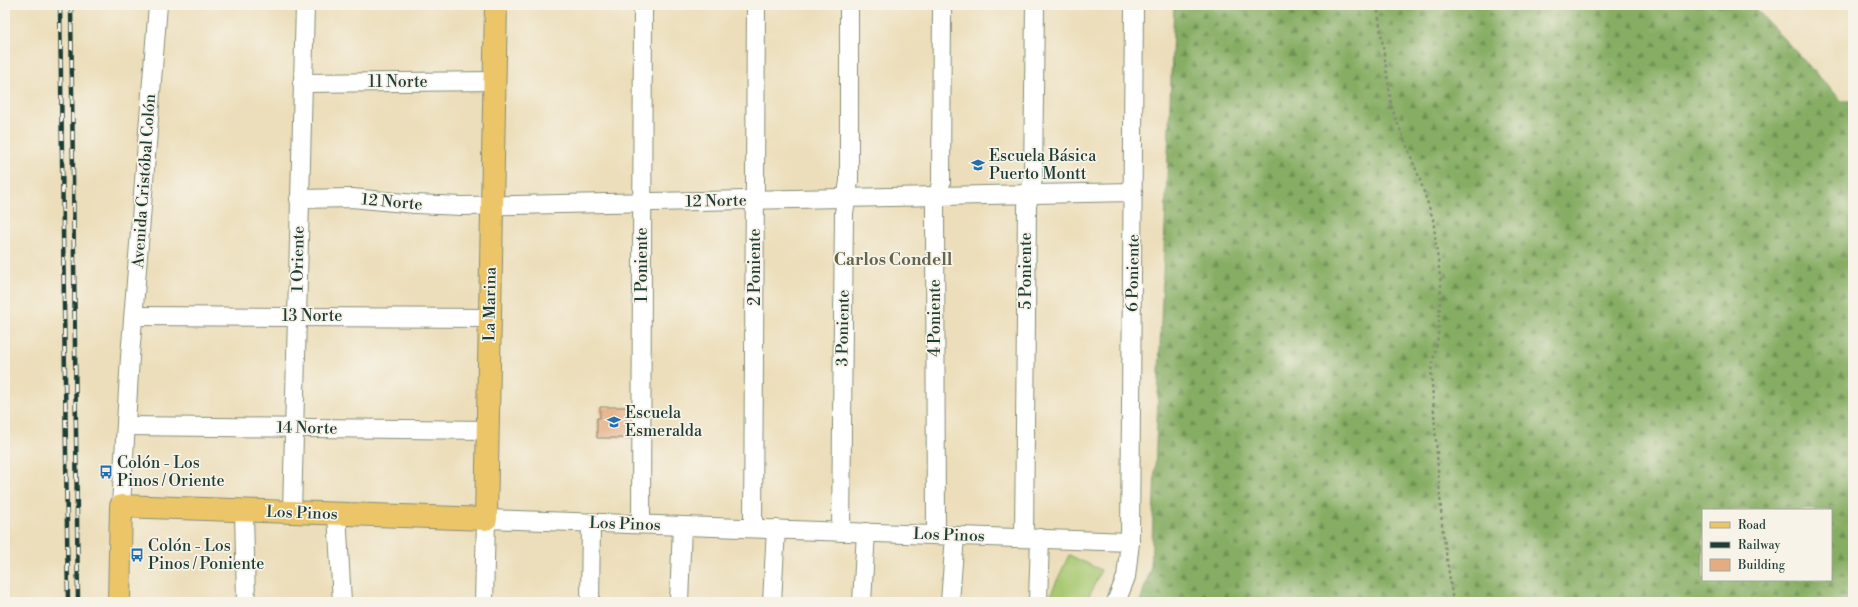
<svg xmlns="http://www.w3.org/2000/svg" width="1858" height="607" font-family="'Libre Bodoni',serif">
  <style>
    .grass { fill: #a8c972; stroke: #648353 }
    .forest { fill: url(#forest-firs); stroke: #52754c; fill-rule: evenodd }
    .building { fill: #e6ac81 }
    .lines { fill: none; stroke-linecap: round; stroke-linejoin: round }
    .minor-casing { stroke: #868e77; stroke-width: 20 }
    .major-casing { stroke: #868e77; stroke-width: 24 }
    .path { stroke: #868e77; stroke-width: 2.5; stroke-dasharray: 3 3; stroke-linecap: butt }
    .minor { stroke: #fff; stroke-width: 18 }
    .major { stroke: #ecc569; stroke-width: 22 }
    .rail-casing { stroke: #1f3d34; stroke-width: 4.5 }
    .rail { stroke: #f7f3e8; stroke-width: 3; stroke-dasharray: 9; stroke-linecap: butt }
    .labels { text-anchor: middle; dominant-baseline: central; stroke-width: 3.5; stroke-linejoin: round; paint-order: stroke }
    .street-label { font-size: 16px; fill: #1f3d34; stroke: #f7f3e8 }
    .poi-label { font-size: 16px; fill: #1f3d34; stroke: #f7f3e8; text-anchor: start }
    .neighbourhood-label { font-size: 17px; font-weight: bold; fill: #65644f; stroke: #f7f3e8 }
  </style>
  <defs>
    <pattern id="forest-firs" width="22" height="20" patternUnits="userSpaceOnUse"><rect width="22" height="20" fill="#86ad64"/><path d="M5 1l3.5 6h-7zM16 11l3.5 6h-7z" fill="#6d8e53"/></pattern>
  </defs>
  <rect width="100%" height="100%" fill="#f7f3e8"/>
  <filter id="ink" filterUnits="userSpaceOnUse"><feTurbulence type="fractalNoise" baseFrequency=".025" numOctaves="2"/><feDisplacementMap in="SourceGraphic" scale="8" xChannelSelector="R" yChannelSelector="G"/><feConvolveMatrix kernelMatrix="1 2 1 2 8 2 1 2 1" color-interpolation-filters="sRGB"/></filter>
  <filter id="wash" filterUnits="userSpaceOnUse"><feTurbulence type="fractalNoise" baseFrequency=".012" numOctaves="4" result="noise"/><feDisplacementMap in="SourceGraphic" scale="16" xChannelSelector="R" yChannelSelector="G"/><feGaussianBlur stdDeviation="0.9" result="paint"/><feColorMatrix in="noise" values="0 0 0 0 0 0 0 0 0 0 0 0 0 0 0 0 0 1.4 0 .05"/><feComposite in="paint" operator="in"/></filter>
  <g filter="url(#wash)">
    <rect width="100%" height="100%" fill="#ecdeba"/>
    <!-- grass -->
    <polygon class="grass" points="1069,555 1101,570 1086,602 1047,602"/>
    <!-- forest -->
    <path class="forest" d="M1174 5H1752L1842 101H1853V602H1140L1151 567ZM1703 510H1831V580H1703Z"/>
    <g id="blocks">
      <!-- building -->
      <polygon class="building" points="600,407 631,407 631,438 597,438 597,418 600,418"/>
    </g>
  </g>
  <g filter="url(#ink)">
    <use href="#blocks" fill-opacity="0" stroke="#868e77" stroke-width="1"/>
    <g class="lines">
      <!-- minor casing -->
      <g class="minor-casing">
        <g id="minor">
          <polyline points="302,83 495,81"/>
          <polyline points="299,199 352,198 415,204 462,206 1133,192"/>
          <polyline points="134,316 490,318"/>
          <polyline points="126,426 488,430"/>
          <polyline points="121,506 130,357 158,5"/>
          <polyline points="244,511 246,602"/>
          <polyline points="292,512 305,5"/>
          <polyline points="337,514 342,602"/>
          <polyline points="641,524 643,5"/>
          <polyline points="753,528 756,5"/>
          <polyline points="841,532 844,213 849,181 849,5"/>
          <polyline points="936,535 935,206 941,183 942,5"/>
          <polyline points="1024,538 1027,206 1033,179 1035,5"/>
          <polyline points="484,602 486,519 1130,542"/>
          <polyline points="590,602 591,523"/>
          <polyline points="679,602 682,526"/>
          <polyline points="772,602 776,529"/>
          <polyline points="862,602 866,532"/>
          <polyline points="950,602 955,536"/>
          <polyline points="1038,602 1040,538"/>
          <polyline points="1116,602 1126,577 1130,542 1134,5"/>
        </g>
      </g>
      <!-- major casing -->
      <g class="major-casing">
        <polyline id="major" points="119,602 121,506 486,519 496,5"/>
      </g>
      <!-- path -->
      <polyline class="path" points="1377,5 1392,109 1419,177 1433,219 1441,285 1438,337 1431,371 1442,524 1453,602"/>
      <!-- minor -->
      <use href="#minor" class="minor"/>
      <!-- major -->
      <use href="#major" class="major"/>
      <!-- rail casing -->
      <g class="rail-casing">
        <g id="rail">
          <polyline points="60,5 68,602"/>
          <polyline points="71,5 78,602"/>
        </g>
      </g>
      <!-- rail -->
      <use href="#rail" class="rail"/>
    </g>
  </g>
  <!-- icons -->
  <defs>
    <g id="school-bare" transform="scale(1.08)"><path d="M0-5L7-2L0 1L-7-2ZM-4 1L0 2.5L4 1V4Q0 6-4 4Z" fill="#1f6fb2" stroke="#f7f3e8" stroke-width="2.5" paint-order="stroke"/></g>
    <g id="bus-bare" transform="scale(1.08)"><path d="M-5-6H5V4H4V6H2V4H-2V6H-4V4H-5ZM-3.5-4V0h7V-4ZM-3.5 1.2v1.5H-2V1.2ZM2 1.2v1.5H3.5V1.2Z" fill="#1f6fb2" stroke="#f7f3e8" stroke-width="2.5" paint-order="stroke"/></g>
  </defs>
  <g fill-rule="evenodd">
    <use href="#school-bare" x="978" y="165"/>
    <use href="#school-bare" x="614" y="422"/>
    <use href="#bus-bare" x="106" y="472"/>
    <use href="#bus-bare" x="137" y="555"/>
  </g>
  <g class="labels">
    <!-- street labels -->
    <g class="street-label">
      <text x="398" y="82">11 Norte</text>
      <text transform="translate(144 181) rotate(-86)">Avenida Cristóbal Colón</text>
      <text transform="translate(716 201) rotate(-1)">12 Norte</text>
      <text transform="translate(392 202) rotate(5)">12 Norte</text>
      <text transform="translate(298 259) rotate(-89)">1 Oriente</text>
      <text transform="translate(642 265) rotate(-90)">1 Poniente</text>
      <text transform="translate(755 267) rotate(-90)">2 Poniente</text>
      <text transform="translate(1026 271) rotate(-90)">5 Poniente</text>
      <text transform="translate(1133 273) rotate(-89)">6 Poniente</text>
      <text transform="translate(490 304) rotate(-89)">La Marina</text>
      <text x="312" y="316">13 Norte</text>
      <text transform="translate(935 318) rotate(-90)">4 Poniente</text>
      <text transform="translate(843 328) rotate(-89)">3 Poniente</text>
      <text transform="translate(307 428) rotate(1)">14 Norte</text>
      <text transform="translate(302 513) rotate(2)">Los Pinos</text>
      <text transform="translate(625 524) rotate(2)">Los Pinos</text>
      <text transform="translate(949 535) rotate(2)">Los Pinos</text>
    </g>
    <!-- poi labels -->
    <g class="poi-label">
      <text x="989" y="156">Escuela Básica<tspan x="989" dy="18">Puerto Montt</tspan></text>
      <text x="625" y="413">Escuela<tspan x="625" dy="18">Esmeralda</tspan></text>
      <text x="117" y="463">Colón - Los<tspan x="117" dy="18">Pinos / Oriente</tspan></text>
      <text x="148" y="546">Colón - Los<tspan x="148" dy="18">Pinos / Poniente</tspan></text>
    </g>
    <!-- neighbourhood labels -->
    <g class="neighbourhood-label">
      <text x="893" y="260">Carlos Condell</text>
    </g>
  </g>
  <!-- margin -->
  <rect width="1858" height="607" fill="none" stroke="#f7f3e8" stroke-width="20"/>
  <!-- legend -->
  <rect x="1702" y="509" width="130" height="72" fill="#f7f3e8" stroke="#a1aaa0"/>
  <rect x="1710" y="522" width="20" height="6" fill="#ecc569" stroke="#a1aaa0"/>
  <text x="1738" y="529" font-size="12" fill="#1f3d34">Road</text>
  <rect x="1710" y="542" width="20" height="6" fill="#1f3d34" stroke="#a1aaa0"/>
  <text x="1738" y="549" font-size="12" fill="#1f3d34">Railway</text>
  <rect x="1710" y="559" width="20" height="12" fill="#e6ac81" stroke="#a1aaa0"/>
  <text x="1738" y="569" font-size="12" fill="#1f3d34">Building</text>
</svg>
